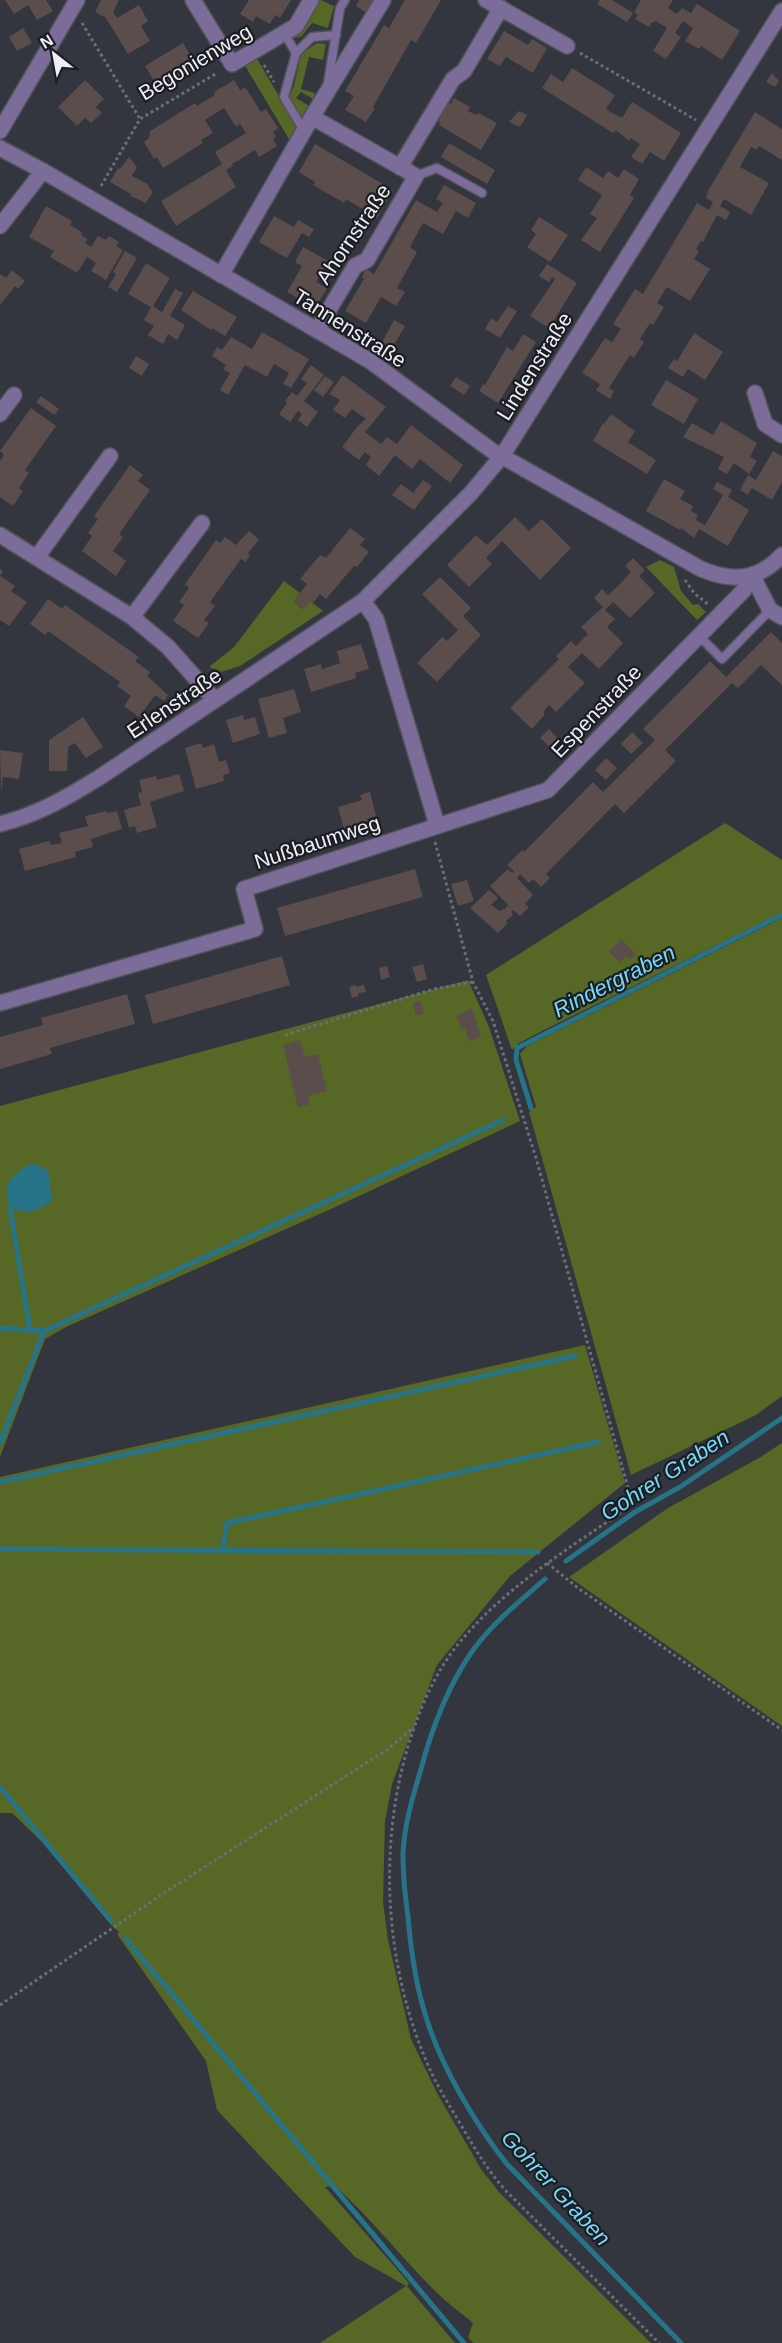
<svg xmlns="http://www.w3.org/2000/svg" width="782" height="2343" font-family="Arial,sans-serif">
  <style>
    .green { fill: #566726 }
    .water { fill: #277388 }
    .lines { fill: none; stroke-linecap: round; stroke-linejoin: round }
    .stream { stroke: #277388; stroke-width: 5 }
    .building { fill: #5a4d4c }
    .lane-casing { stroke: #51535c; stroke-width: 11 }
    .street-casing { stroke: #51535c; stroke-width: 18 }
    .path { stroke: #6c6e76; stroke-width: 3; stroke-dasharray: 3 3; stroke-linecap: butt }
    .lane { stroke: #7b6c9a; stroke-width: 8 }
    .street { stroke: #7b6c9a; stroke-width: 15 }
    .labels { text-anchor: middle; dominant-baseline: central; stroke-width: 4.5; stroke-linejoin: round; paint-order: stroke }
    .street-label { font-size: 21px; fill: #edeff5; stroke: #1c1d22 }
    .water-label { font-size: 22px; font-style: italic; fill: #75daf8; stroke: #1c1d22 }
  </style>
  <rect width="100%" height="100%" fill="#33353f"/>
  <!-- green -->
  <g class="green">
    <polygon points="315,0 321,0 334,6 328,28 312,23 301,37 293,38 292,35"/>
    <polygon points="317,43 326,44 323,60 309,57 301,89 315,93 313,99 301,92 296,98 309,106 300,120 288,99 294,86 301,54"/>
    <polygon points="256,57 297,127 289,139 244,64"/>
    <polygon points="660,560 674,567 681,591 693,605 698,604 706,612 697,620 646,567"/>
    <polygon points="284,581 300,593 294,601 303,609 310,601 323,611 240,666 221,672 209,667 234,647"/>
    <polygon points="725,823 782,860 782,913 542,1031 519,1043 512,1050 486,975"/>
    <polygon points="782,918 782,1396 756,1415 631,1475 529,1112 536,1107 520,1054 527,1046"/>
    <polygon points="468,980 489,1027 520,1121 331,1209 66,1327 45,1339 0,1457 0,1106"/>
    <path d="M585 1345 625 1483 510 1576 437 1665 392 1784 385 1822 383 1902 388 1940 411 2039 437 2093 481 2169 499 2192 651 2343H473L468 2337 473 2323C460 2312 446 2302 434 2290 400 2256 371 2218 335 2186L325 2187 409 2283 407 2286 455 2343H320L406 2286 355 2257 217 2110 206 2061 117 1934 119 1932 111 1925 41 1841 12 1813H0V1477Z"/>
    <polygon points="782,1443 782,1726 569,1577 668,1508 759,1458"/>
  </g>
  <!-- water -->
  <path class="water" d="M33 1163 48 1170 52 1200C39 1212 25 1215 10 1207 0 1183 14 1173 33 1163Z"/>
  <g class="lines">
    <!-- stream -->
    <g class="stream">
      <polyline points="531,1108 516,1060 517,1048 782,915"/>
      <polyline points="10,1207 30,1330"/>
      <polyline points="0,1328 44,1331 503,1120"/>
      <polyline points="0,1443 44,1331"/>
      <polyline points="0,1482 575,1356"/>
      <polyline points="0,1549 538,1552"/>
      <polyline points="223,1550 227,1523 598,1442"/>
      <polyline points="566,1561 635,1512 680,1487 782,1418"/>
      <path d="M545 1579C519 1602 491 1624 471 1653 447 1688 432 1728 421 1769 413 1796 404 1825 403 1854 403 1875 405 1896 408 1917 411 1952 416 1987 427 2020 442 2068 475 2123 506 2163L681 2343"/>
      <polyline points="0,1787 111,1921"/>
      <polyline points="126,1939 464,2343"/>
    </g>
  </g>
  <!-- building -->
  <g class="building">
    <polygon points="5,0 46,0 53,11 37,20 28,5 14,14"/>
    <polygon points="101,0 119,0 113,12 117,18 139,5 148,21 141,26 150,41 128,54 106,18 95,12"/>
    <polygon points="249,0 291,0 280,18 275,15 270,24 256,16 253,22 240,14"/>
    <polygon points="359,0 378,0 370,15 356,6"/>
    <polygon points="405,0 441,0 416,43 411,40 373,107 375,108 366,122 345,110 354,96 345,91 384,25 389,28"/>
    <polygon points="600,0 612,0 633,13 627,22 597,4"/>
    <polygon points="641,0 673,0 668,8 677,14 682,8 691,13 697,4 740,31 722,60 701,46 699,49 685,41 693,28 683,21 675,33 681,37 666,59 653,51 667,28 656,21 651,23 649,27 635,19 638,15 634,12"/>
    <polygon points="23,28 32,43 17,51 9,37"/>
    <polygon points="504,31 528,45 532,39 547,48 533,73 506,57 500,66 487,59"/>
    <polygon points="183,43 197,67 183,75 184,78 161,92 145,66"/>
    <polygon points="572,68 615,95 606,109 614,114 622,118 632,102 681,133 664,161 650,152 642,164 631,157 640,144 631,138 629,141 616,130 613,133 542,88 551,74 563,82"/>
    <polygon points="772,73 779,81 775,87 766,82"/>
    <polygon points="85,80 104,99 96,107 102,113 91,123 85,118 77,126 58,107"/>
    <polygon points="234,80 240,90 245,87 261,112 266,109 278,128 273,132 276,137 273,139 277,146 259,157 255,150 232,164 233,166 226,170 236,187 176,226 161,201 222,164 215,152 246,133 240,124 236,127 224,108 205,120 213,133 201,140 203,143 163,168 157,157 154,159 144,142 149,138 150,131 195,103 197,106 215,95 214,92"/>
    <polygon points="454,98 470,107 468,111 476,115 478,113 497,123 481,150 439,125 440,122 433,118 444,100 451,104"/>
    <polygon points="519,111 527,115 520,127 509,122"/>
    <polygon points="755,112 782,129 782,160 759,146 756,150 751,147 740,167 769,183 751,215 724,199 720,206 730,212 726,220 717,215 703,242 701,241 696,249 699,252 694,259 710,269 690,301 667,287 657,303 664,307 653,325 650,323 640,339 644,342 634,358 630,355 609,388 614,391 610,399 596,390 600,384 582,373 605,338 612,342 621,329 613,324 635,289 643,294 697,203 709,210 713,202 706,198 708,191"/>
    <polygon points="449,143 495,170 487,184 441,157"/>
    <polygon points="315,144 393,190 377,218 346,199 344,203 313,185 315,182 299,172"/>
    <polygon points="129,157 137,167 132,176 147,184 153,192 146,203 130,196 131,194 110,182 118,168 120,169"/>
    <polygon points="586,167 603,178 608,171 618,178 624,169 639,179 630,195 634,198 600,252 581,240 597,218 590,214 602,195 578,180"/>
    <polygon points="444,185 476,203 468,218 456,211 443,234 423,223 410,247 417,252 397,288 405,292 396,306 381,297 366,323 345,311 364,279 362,277 366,269 374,274 416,200 437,212 443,203 436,199"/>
    <polygon points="46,206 72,221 70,225 82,232 81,235 87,239 85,243 91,247 98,236 106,240 109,236 119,242 116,246 123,250 106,280 91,271 96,263 87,257 77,273 50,257 54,251 29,237"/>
    <polygon points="274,216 294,227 298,220 314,229 309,237 302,233 287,258 259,242"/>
    <polygon points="539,217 568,235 550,262 527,247 536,234 531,230"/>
    <polygon points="303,247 328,261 316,282 327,288 315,308 287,292 302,266 295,262"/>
    <polygon points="125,251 137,258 117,292 108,287 116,274 113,272"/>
    <polygon points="146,263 170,278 153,306 162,312 175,289 183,293 170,316 185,325 177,340 168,334 163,344 148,335 154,326 144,320 151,307 128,294"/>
    <polygon points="547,264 577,283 549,328 530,316 555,279 552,277 549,282 539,276"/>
    <polygon points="12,270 25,281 18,289 15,286 0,305 0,274 6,278"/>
    <polygon points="193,291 237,317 225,336 212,328 211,330 181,310"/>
    <polygon points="508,306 517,311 500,338 485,329 491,318 497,322"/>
    <polygon points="394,320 405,326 389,353 379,348"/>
    <polygon points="262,332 309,359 291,388 283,384 289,373 274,364 267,377 245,365 228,395 220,390 230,373 223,369 226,365 212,356 217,347 222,350 231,337 252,349"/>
    <polygon points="694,333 723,352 705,380 688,369 683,377 668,368 674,359 677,361"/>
    <polygon points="523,334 536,342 498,403 479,391 483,384 485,385 507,347 513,351"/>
    <polygon points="136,356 149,364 142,376 129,368"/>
    <polygon points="311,365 324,375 304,401 318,412 307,427 298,420 302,414 298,411 290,422 279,414 287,403 285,401 292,392 297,396 307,383 301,379"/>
    <polygon points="343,375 386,407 365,432 381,444 387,437 397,444 411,425 463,465 450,483 420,459 412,469 395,455 379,476 366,465 371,457 365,452 359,460 342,447 357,427 366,419 352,409 345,418 333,410 340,400 329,394"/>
    <polygon points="325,376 334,382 323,397 314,390"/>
    <polygon points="456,377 470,386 464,395 450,386"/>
    <polygon points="666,380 698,399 684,424 651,405"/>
    <polygon points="41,396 59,409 54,415 36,402"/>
    <polygon points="31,408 56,426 25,470 29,473 19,488 23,491 13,506 0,497 0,461 4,455 0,451"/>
    <polygon points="611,414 635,431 628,442 656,460 647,474 593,441 603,423 604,424"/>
    <polygon points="721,421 757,443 750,457 757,461 749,474 734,463 727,474 718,469 724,457 683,437 692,423 713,435"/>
    <polygon points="773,451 782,456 782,482 772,500 752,488 748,495 740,490 748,475 756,480"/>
    <polygon points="130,465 143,475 138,481 150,490 119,534 123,537 113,551 126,561 116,576 82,551 92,536 88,533 98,519 94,516"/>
    <polygon points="664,479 685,491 680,499 693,506 691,511 698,515 696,520 705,525 723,495 713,489 717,482 732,490 728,497 749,510 728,546 699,529 694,538 681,528 680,530 646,511"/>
    <polygon points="423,480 432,486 414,510 392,495 401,484 413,493"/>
    <polygon points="515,517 529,531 542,519 571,548 540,580 502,541 486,558 492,564 469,587 447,565 476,535 487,545"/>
    <polygon points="350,528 365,539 360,545 369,552 357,567 354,566 326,599 320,594 313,603 310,601 304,609 294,601 307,584 300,579 320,555 326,558"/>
    <polygon points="249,531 259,540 248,553 250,555 246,562 241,559 210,602 215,606 204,620 209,623 198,638 173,621 184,605 179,602 189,588 185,584 216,540 220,543 225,537 236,545"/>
    <polygon points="633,558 645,570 639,576 655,593 630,618 613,602 605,610 615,619 607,627 623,643 599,669 582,653 568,667 585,683 556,712 549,705 543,712 545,714 532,729 510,708 559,659 556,656 571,641 576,646 588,634 581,627 603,607 594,598 602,589 608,595 620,584 631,572 625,566"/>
    <polygon points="0,569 3,571 0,576 15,586 11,591 27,602 9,626 0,620"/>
    <polygon points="440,577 471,608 463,616 481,635 437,682 417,663 442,637 447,641 458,630 422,594"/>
    <polygon points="48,599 62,609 65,605 139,657 135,661 150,672 147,676 168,695 164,701 155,695 139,717 124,706 131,696 117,686 120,682 48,631 45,635 30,624"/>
    <polygon points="771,632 782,643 782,685 761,665 738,688 732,683 665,750 676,761 624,813 615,804 546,874 550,878 541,887 533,879 529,883 520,874 517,878 533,895 525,904 529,907 520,916 513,910 511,912 513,915 506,921 508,923 498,933 470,908 489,890 498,898 491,905 500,911 506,908 508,905 490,886 508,869 512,873 514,871 507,865 522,850 524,852 593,782 603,792 655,740 643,729 710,661 726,677"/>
    <polygon points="361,644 369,669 355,673 356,678 311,692 304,669 321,664 322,669 340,663 337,651"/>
    <polygon points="294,689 301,712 283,718 287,733 269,738 258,699 269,696 269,697 272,695"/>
    <polygon points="243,715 244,720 255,717 260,734 233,743 226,720"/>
    <polygon points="83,717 103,747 86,758 75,743 68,747 67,771 49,771 49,740"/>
    <polygon points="549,729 561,742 553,750 540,738"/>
    <polygon points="632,732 643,743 631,754 621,744"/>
    <polygon points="201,743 203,748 214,744 219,762 226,760 230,773 223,775 224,781 196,789 185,748"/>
    <polygon points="0,750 23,753 19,779 3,777 1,793"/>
    <polygon points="606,758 617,768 606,780 595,770"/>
    <polygon points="179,774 184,791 150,802 157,827 137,833 135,826 129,828 124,810 141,805 138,793 142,792 139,780 156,776 157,780"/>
    <polygon points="370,792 376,816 367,819 369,826 345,833 338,807 362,800 360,795"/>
    <polygon points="107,811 107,813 117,811 122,829 91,839 93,847 75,852 76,857 25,871 19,849 49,841 51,845 62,843 59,833 88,826 85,816"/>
    <polygon points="415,869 423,897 285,936 277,908"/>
    <polygon points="467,880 474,901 458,906 451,884"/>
    <polygon points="621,939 636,954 630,959 626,955 620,962 609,952"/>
    <polygon points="282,956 290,985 153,1024 145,995"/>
    <polygon points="423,964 427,979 417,982 412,967"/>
    <polygon points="387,966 390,977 381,980 379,968"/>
    <polygon points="355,985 356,987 364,985 366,992 358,993 359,996 352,998 349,987"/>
    <polygon points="127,994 135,1024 50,1048 52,1054 0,1069 0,1037 43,1025 41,1018"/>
    <polygon points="420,1001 424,1014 416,1016 413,1003"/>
    <polygon points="472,1008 481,1037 469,1041 465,1028 461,1029 457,1016"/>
    <polygon points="300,1040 305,1057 318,1054 327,1091 308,1096 310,1104 298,1107 283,1045"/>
  </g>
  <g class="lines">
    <!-- lane casing -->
    <g class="lane-casing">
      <g id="lane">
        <polyline points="284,33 296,53"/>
        <polyline points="328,83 340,8 345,0"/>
        <polyline points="304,131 284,97 296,53 312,37 336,35"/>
        <polyline points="416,176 437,168 482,193"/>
        <polyline points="699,636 722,659 770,610"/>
      </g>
    </g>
    <!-- street casing -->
    <g class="street-casing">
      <g id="street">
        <polyline points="193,0 232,64 296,26 311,0"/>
        <polyline points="486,0 567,46"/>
        <polyline points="312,117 416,176 367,260 355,266 317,330"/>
        <polyline points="0,131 77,0"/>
        <path d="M0 148 43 171 370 361 491 450 701 569C732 582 758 581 782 555"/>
        <polyline points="400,167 453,79 464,71 501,8"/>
        <polyline points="0,226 43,171"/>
        <polyline points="221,275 312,117 383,0"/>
        <polyline points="755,393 765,424 782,435"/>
        <polyline points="0,414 14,395"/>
        <polyline points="0,535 132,617 168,647 215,700"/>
        <polyline points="37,557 110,456"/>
        <polyline points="752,575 770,610 782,617"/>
        <polyline points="363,601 376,619 437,825"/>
        <polyline points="132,617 202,523"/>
        <path d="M0 824C37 815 68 797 100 777L363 601 471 493 502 456 782 11"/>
        <polyline points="0,1003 255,929 244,889 548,790 744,590 752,575"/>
      </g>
    </g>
    <!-- path -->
    <g class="path">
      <polyline points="82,23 140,119"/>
      <polyline points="580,53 696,120"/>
      <polyline points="264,65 274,82"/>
      <polyline points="101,186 140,119 217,73"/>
      <polyline points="685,580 694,593 709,605"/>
      <path d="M435 842 473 982 493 1021 536 1158 630 1495 627 1504 619 1514C560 1554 496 1594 452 1652 433 1678 421 1707 411 1737 377 1842 384 1964 428 2065 437 2086 449 2105 461 2125 475 2149 488 2171 507 2192L659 2343"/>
      <polyline points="285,1035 434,989 473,982"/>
      <polyline points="547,1563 578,1588 782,1730"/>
      <polyline points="0,2005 161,1895 388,1749 414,1727"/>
    </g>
    <!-- lane -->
    <use href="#lane" class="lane"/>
    <!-- street -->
    <use href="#street" class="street"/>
  </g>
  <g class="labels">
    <!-- street labels -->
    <g class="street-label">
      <text transform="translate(195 62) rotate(-31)">Begonienweg</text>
      <text transform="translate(353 234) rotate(-56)">Ahornstraße</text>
      <text transform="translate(350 328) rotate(32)">Tannenstraße</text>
      <text transform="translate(534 366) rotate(-58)">Lindenstraße</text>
      <text transform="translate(174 703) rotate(-34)">Erlenstraße</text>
      <text transform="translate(596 711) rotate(-46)">Espenstraße</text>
      <text transform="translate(317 842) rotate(-18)">Nußbaumweg</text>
    </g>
    <!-- water labels -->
    <g class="water-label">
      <text transform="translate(614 981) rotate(-27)">Rindergraben</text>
      <text transform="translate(665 1475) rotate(-33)">Gohrer Graben</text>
      <text transform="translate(556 2188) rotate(47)">Gohrer Graben</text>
    </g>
  </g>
  <!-- north arrow -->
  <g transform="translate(54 54) rotate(329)" stroke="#1c1d22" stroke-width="4.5" paint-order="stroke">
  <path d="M0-4.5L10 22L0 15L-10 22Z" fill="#edeff5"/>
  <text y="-9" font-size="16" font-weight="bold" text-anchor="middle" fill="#edeff5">N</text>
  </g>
</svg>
